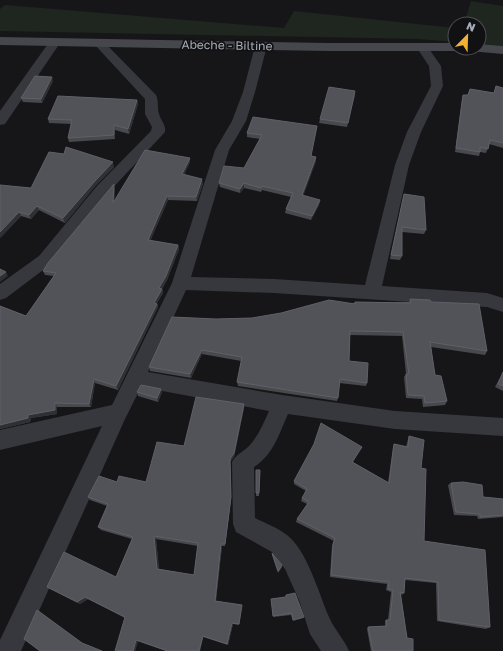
<svg xmlns="http://www.w3.org/2000/svg" width="503" height="651" font-family="'Golos Text',sans-serif">
  <style>
    .green { fill: #1e261f }
    .lines { fill: none; stroke-linecap: round; stroke-linejoin: round }
    .minor { fill: #37383d; fill-rule: evenodd }
    .secondary { fill: #45474d; fill-rule: evenodd }
    .wall { fill: #47494d; fill-rule: evenodd }
    .shaded-wall { fill: #2f3033 }
    .building { fill: #525359; stroke: #5f6168; fill-rule: evenodd }
    .labels { text-anchor: middle; dominant-baseline: central; stroke-width: 3.5; stroke-linejoin: round; paint-order: stroke }
    .far-street-label { font-size: 12px; fill: #a8adb8; stroke: #111113 }
  </style>
  <rect width="100%" height="100%" fill="#161618"/>
  <!-- green -->
  <g class="green">
    <polygon points="471,1 503,6 503,46 479,44 479,24 464,24"/>
    <polygon points="5,5 284,28 294,11 455,28 455,42 419,39 0,31 0,9"/>
  </g>
  <g class="lines">
    <!-- minor -->
    <g class="minor">
      <polygon points="54,40 58,41 60,43 5,124 0,125 0,111 50,41"/>
      <path d="M99 40 103 41 156 95C159 101 157 108 159 114 161 121 166 124 165 132L107 194 51 264 6 298 0 300V284L39 256 97 186 151 131 152 127 145 114V99L95 45 93 43 95 41Z"/>
      <path d="M261 43 265 44 267 46 255 92 246 121 229 150 191 277 274 279 365 285 395 165 407 132 431 86 429 66 417 48 419 46H427L441 66 443 86 421 132 409 165 382 286 487 293 503 298V312L487 307 274 293 186 290 148 372 282 395 395 411 503 418V436L395 429 288 414C279 434 273 455 254 467L255 518C265 523 278 528 287 535 307 550 319 594 329 617 334 629 344 639 349 651H321L310 634 299 600 285 569 272 552 236 532 233 524 232 462C237 453 244 452 250 445 259 435 264 422 269 411L141 387 125 419 21 651H0V640L102 426 0 450V430L112 405 172 283 215 150 232 121 243 92 255 46 257 44Z"/>
    </g>
    <!-- secondary -->
    <g class="secondary">
      <polygon points="0,37 329,43 455,43 455,48 461,48 455,51 329,51 0,45"/>
      <polygon points="479,44 503,46 503,54 470,51 468,48 479,48"/>
    </g>
  </g>
  <!-- wall -->
  <g class="wall">
    <polygon points="53,81 42,103 23,102 21,98"/>
    <polygon points="496,86 503,88 503,148 489,144 486,153 480,152 479,156 455,152 462,99 463,95 468,95 470,89 494,93"/>
    <polygon points="355,95 347,127 319,123 320,119"/>
    <polygon points="137,100 138,104 129,134 115,130 115,139 69,142 68,138 71,124 49,123 48,119"/>
    <polygon points="317,126 311,156 316,157 316,161 303,196 320,200 319,205 311,220 285,213 286,209 291,197 262,190 261,192 244,188 240,193 220,187 219,183 244,168 260,139 247,137 247,133"/>
    <polygon points="190,158 190,162 184,174 203,184 197,201 168,200 150,241 178,245 179,249 167,280 162,289 163,293 157,303 158,307 118,390 95,383 91,407 57,407 57,414 31,418 30,422 0,429 0,306 26,316 54,276 45,275 43,271 115,188 114,201"/>
    <polygon points="114,167 96,185 65,223 39,210 31,219 21,216 0,238 31,188"/>
    <polygon points="404,194 426,230 424,234 402,232 402,256 400,260 390,259"/>
    <polygon points="410,299 431,302 487,351 485,355 431,347 435,375 447,401 445,405 423,407 422,399 406,398 404,377 406,374 402,336 350,335 349,361 367,383 366,386 339,383 338,398 337,401 238,386 237,382 241,361 202,354 191,378 150,371 149,367 216,319 252,318 354,303 355,302 409,302"/>
    <polygon points="503,372 503,391 495,387"/>
    <polygon points="161,389 162,392 158,402 138,396 137,392"/>
    <path d="M244 408 234 457 230 462 231 500 225 546H222L216 601 242 605 239 625 233 624 228 645 203 637 200 651H166L138 641 135 651H115L125 618 88 599 80 604 47 587 116 577 132 539 101 530 98 527 107 506 90 500 88 497 117 482H146L184 446ZM156 539 198 546 194 575 159 569Z"/>
    <polygon points="409,436 421,468 424,541 490,627 486,629 437,621 436,583 405,580 404,593 402,595 401,594 407,638 413,651 371,651 367,629 368,627 385,626 385,621 386,620 388,620 391,592 386,590 387,584 330,577 332,546 334,541 296,522 297,519 307,504 301,501 302,498 306,491 294,484 294,481 362,447 353,462 388,483 393,447 394,444 406,447 408,439"/>
    <polygon points="256,470 260,470 259,496 256,496"/>
    <polygon points="451,483 483,497 503,499 503,517 478,519 477,516 454,515 448,485"/>
    <polygon points="272,553 282,567 278,573 272,555"/>
    <polygon points="286,595 303,618 293,621 291,615 273,617 271,599 285,597"/>
  </g>
  <!-- shaded-wall -->
  <g class="shaded-wall">
    <polygon points="52,77 53,81 42,103 41,99"/>
    <polygon points="137,100 138,104 129,134 128,129"/>
    <polygon points="114,125 115,130 115,139 114,135"/>
    <polygon points="316,157 316,161 302,199 302,195"/>
    <polygon points="190,158 190,162 183,178 182,174"/>
    <polygon points="113,162 114,167 96,185 65,223 63,218 95,181"/>
    <polygon points="202,179 203,184 197,201 196,197"/>
    <polygon points="244,183 244,188 240,193 240,189"/>
    <polygon points="114,184 115,188 114,207 113,203"/>
    <polygon points="167,196 168,200 149,244 148,240"/>
    <polygon points="320,200 319,205 311,220 312,216"/>
    <polygon points="37,206 39,210 31,219 29,215"/>
    <polygon points="19,212 21,216 0,238 0,232"/>
    <polygon points="178,245 179,249 167,280 160,292 159,288"/>
    <polygon points="6,272 8,276 0,282 0,276"/>
    <polygon points="162,289 163,293 155,306 154,303"/>
    <polygon points="157,304 158,307 118,390 116,386"/>
    <polygon points="202,350 202,354 191,378 190,374"/>
    <polygon points="94,379 95,383 91,407 89,404"/>
    <polygon points="161,389 162,392 158,402 157,398"/>
    <polygon points="55,403 57,407 57,414 31,418 30,422 0,429 0,425 28,415"/>
    <polygon points="244,404 244,408 234,457 230,462 231,500 225,546 225,544 230,459"/>
    <polygon points="154,536 156,539 159,571 157,569"/>
    <polygon points="221,544 222,546 215,603 215,601"/>
    <polygon points="85,597 88,599 80,604 77,602"/>
    <polygon points="37,610 40,612 84,644 82,643"/>
    <polygon points="304,617 303,618 293,621 293,620"/>
    <polygon points="232,623 233,624 228,645 227,644"/>
    <polygon points="203,636 203,637 200,651 199,651"/>
    <polygon points="136,640 138,641 135,651 133,651"/>
  </g>
  <!-- building -->
  <g class="building">
    <polygon points="35,76 52,77 41,99 21,98"/>
    <polygon points="496,86 503,88 503,143 490,140 488,149 480,147 480,152 456,148 463,95 468,95 470,89 494,93"/>
    <polygon points="329,87 355,91 348,123 320,119"/>
    <polygon points="58,96 137,100 128,129 114,125 114,135 68,138 72,120 48,119"/>
    <polygon points="253,117 317,126 311,156 316,157 302,195 320,200 312,216 286,209 293,193 262,186 261,188 244,183 240,189 219,183 224,166 244,168 262,135 247,133"/>
    <polygon points="66,147 113,162 95,181 63,218 37,206 29,215 19,212 0,232 0,185 31,188 49,152 64,154"/>
    <polygon points="145,150 190,158 182,174 202,179 196,197 167,196 148,240 178,245 166,276 159,288 162,289 154,303 157,304 116,386 94,379 89,404 55,403 55,410 28,415 28,418 0,425 0,306 26,316 56,273 43,271 48,263 114,184 113,203"/>
    <polygon points="404,194 424,197 426,230 402,227 402,256 391,255"/>
    <polygon points="0,269 6,272 0,276"/>
    <polygon points="410,299 430,300 431,302 479,304 487,351 430,342 435,375 441,376 447,401 425,403 424,396 408,395 406,374 409,374 403,332 350,331 349,361 368,363 367,383 340,379 338,398 237,382 242,357 202,350 190,374 149,367 172,317 216,319 252,318 281,313 329,300 355,304 355,302 411,303"/>
    <polygon points="503,372 503,386 498,384"/>
    <polygon points="141,385 161,389 157,398 137,392"/>
    <path d="M196 397 244 404 234 453 230 459 231 497 225 544H221L215 601 242 605 239 624 232 623 227 644 203 636 199 651H168L136 640 133 651H115L125 617 85 597 77 602 47 587 64 552 116 577 133 537 98 527 108 504 88 497 99 476 117 482 119 476 146 482 157 442 184 446ZM154 536 198 543 194 575 157 569Z"/>
    <polygon points="321,423 362,447 352,462 389,483 394,444 408,447 409,436 424,440 421,468 426,469 424,541 485,550 490,627 439,620 438,582 405,578 404,593 400,592 407,638 413,639 413,651 373,651 368,627 387,626 386,620 390,620 393,590 388,589 389,582 331,575 333,544 335,538 297,519 309,502 302,498 307,489 294,481 314,444"/>
    <polygon points="256,470 260,470 259,493 256,493"/>
    <polygon points="463,482 482,485 483,497 503,499 503,515 480,517 480,514 456,512 451,483"/>
    <polygon points="272,553 282,565 278,571"/>
    <polygon points="295,593 304,617 293,620 292,613 273,616 271,599 286,597 286,595"/>
    <polygon points="37,610 82,643 102,651 40,651 24,639"/>
  </g>
  <g class="labels">
    <!-- far-street labels -->
    <g class="far-street-label">
      <text transform="translate(227 45) rotate(1)">Abeche - Biltine</text>
    </g>
  </g>
  <!-- north arrow -->
  <g transform="translate(467 36) rotate(23)"><circle r="19" fill="#111113" stroke="#4d4f55"/>
  <path d="M0-3L7 15L0 10L-7 15Z" fill="#f2b134"/>
  <text y="-6" font-size="11" font-weight="bold" text-anchor="middle" fill="#a8adb8">N</text>
  </g>
</svg>
